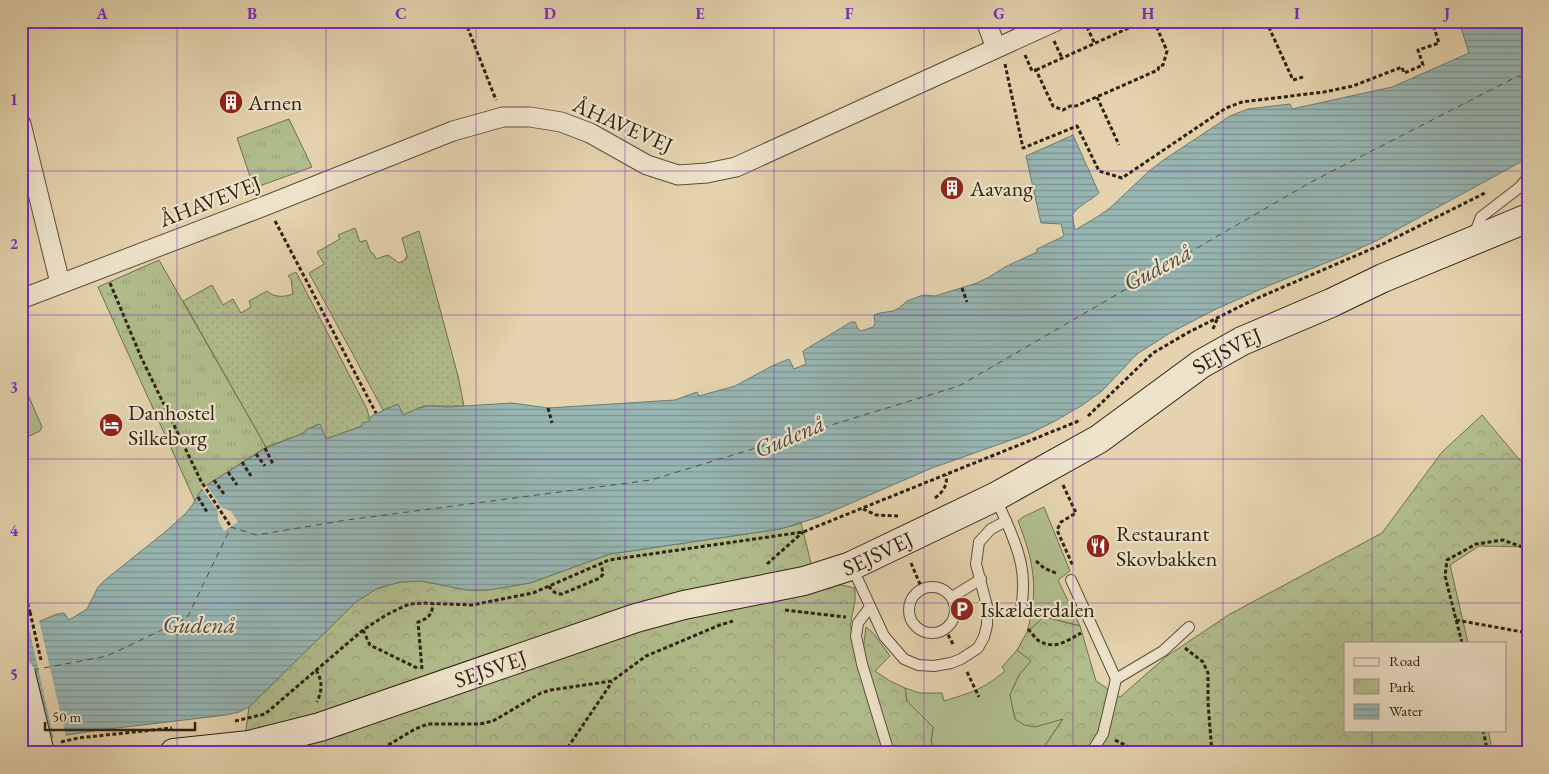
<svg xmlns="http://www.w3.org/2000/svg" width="1549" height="774" font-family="'EB Garamond',serif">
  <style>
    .grass { fill: #b1bd8c; stroke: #70704f }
    .forest { fill: url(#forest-crowns); stroke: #70704f }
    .park { fill: url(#park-tufts); stroke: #70704f }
    .garden { fill: url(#garden-dots); stroke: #70704f }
    .water { fill: url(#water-rules); stroke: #6d7b73 }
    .pier { fill: #e4d3ae }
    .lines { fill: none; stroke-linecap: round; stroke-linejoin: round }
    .ferry { stroke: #4e4e42; stroke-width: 1; stroke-dasharray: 6 5; stroke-linecap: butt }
    .lane-casing { stroke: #5c4e39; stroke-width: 12 }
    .street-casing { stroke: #5c4e39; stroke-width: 21 }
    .secondary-casing { stroke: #2e2212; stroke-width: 30 }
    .path { stroke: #2e2212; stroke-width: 3; stroke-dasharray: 4 2.5; stroke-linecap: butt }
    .lane { stroke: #ede2ca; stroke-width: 10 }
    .street { stroke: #ede2ca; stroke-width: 19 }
    .secondary { stroke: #ede2ca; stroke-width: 28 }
    .secondary-bridge-casing { stroke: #2e2212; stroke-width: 30; stroke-linecap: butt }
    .path-bridge { stroke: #2e2212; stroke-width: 3; stroke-dasharray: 4 2.5; stroke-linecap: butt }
    .secondary-bridge { stroke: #ede2ca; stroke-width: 28 }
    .grid { fill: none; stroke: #7b2cbf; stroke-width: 1; stroke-opacity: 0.55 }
    .labels { text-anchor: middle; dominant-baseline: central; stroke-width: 4.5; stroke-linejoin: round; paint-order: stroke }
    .poi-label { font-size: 22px; fill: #2e2212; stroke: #ede2ca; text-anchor: start }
    .street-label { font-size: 22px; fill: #2e2212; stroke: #ede2ca }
    .water-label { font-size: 24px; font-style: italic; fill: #4e4e42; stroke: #ede2ca }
    .neatline { fill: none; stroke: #7b2cbf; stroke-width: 2 }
    .grid-label { font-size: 16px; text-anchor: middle; font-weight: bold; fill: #7b2cbf }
  </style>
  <defs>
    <pattern id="forest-crowns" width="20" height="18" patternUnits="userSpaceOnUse" patternTransform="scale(1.25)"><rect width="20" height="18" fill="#b1bd8c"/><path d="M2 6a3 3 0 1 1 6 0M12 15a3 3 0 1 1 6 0" fill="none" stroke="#99a278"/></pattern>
    <pattern id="park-tufts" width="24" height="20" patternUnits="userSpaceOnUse" patternTransform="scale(1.25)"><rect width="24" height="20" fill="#b1bd8c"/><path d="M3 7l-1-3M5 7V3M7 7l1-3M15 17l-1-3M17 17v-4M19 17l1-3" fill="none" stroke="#99a278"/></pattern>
    <pattern id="garden-dots" width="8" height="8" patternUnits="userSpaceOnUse" patternTransform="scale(1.25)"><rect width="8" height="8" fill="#b1bd8c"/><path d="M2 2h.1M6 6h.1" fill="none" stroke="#99a278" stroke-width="1.8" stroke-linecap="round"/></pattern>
    <pattern id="water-rules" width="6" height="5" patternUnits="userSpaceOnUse" patternTransform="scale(1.25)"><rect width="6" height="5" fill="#97b6b3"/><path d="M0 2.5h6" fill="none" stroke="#7c9490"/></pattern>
  </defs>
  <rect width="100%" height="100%" fill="#e4d3ae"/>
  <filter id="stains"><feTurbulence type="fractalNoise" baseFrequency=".004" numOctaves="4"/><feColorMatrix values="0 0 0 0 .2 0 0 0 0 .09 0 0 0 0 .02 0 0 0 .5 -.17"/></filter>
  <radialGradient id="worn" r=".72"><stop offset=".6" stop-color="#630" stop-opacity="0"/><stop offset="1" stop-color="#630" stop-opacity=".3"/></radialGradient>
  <!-- grass -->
  <g class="grass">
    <polygon points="21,389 26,390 42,427 40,431 27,437 21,434"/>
    <path d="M1044 507 1070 571 1058 580 1080 626 1045 617 1027 632C1039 589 1034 562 1018 521L1023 517Z"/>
    <path d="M1017 650 1032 661 1019 675 1010 695 1015 719H1063L1044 747 1043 753H938L931 742 933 727 907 701 905 688 920 693H942L944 701C970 693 984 689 1005 671L1002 667Z"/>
  </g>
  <!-- forest -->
  <g class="forest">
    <polygon points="1482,415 1523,464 1528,464 1528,547 1479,546 1450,565 1468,643 1345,643 1345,730 1488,730 1493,753 1043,753 1044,747 1063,719 1035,727 1024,725 1015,719 1010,695 1019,675 1031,661 1017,650 1027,632 1044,617 1080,626 1096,681 1120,697 1167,656 1230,614 1382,533 1442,452"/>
    <polygon points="801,523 817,587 841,585 855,588 855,601 850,626 863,650 866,627 874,634 890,656 875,671 890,681 905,688 907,701 933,727 931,742 938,753 243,753 249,707 356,602 378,588 401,582 421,581 467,590 488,590 530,583 610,554 780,529"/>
  </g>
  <!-- park -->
  <g class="park">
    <polygon points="289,119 312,167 254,188 237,138"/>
    <polygon points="159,260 266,447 207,485 202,489 195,501 98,287"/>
  </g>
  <!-- garden -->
  <g class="garden">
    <polygon points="355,228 360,242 366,240 371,253 373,253 376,259 388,255 399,263 405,260 407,256 402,238 419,231 458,376 464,406 424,406 403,415 398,404 383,410 309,273 324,264 317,252 340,239 338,235"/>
    <path d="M296 272 367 409 370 421 362 426 326 439 319 424 306 430 304 433 266 447 183 301 212 285 223 305 233 299 241 313 251 307 249 301 267 291C274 298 285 297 293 294L291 279 288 276Z"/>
  </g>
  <!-- water -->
  <path class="water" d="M1459 21H1496L1498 23 1500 21H1528V158L1378 240 1343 256 1268 286 1214 310 1170 333 1137 354 1102 391 1081 406 1055 421 1031 433 932 468 819 517 780 529 610 554 530 583 519 585 488 590H467L421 581 401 582 378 588 356 602 249 707 239 712 226 715 100 730 21 742V629L57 614 64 613 69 620 87 609 98 587 105 580 165 532 185 514 191 507 202 489 207 485 266 448 304 433 306 430 320 424 326 439 362 426V423L370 421 369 418 375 414 398 404 403 415 419 408 428 406 449 407 512 403 548 408 675 400 697 392 699 396 735 386 772 366 789 359 794 369 806 364 803 351 851 322H855L858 329 861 331 873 327 875 324 874 315 880 313 893 311 899 308 907 301 923 295 935 296 977 283 989 277 1005 267 1037 252V249L1064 236 1061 224 1041 223 1026 156 1073 135 1099 193C1090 201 1079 205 1072 215L1075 230 1097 217 1110 208 1149 171 1165 159 1230 116 1248 109 1290 104 1292 109 1392 87 1469 53Z"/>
  <!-- pier -->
  <g class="pier">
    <polygon points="205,483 222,508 231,511 238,522 224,531 218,520 218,511 201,487"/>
    <polygon points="39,620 66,737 54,739 28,624"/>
  </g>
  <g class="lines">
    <!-- ferry -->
    <polyline class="ferry" points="33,670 107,656 187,618 231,527 256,535 347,520 651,480 959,386 1311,182 1518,76 1528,78"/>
    <!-- lane casing -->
    <g class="lane-casing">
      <g id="lane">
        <polyline points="1474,235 1481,217 1520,187 1528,177"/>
        <path d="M1006 521C1020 553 1027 574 1021 609"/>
        <polyline points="852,567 884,636 904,659 918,665 934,666 951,663 961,659 978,648 984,637 987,625 987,606 976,564 979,542 991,529 1006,521 996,499"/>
        <polyline points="1071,580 1116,679"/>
        <circle cx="932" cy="610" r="23"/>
        <polyline points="952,597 981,579"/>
        <polyline points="870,607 858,623 856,636 862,664 889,753"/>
        <polyline points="1091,753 1103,734 1116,679 1163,651 1189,627"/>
      </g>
    </g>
    <!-- street casing -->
    <g class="street-casing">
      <g id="street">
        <polyline points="986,21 996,48"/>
        <polyline points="21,124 60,283"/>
        <polyline points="21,299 267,205 453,131 503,117 530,117 561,122 590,133 647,165 678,175 707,173 736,167 1056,21"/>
      </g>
    </g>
    <!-- secondary casing -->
    <g class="secondary-casing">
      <g id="secondary">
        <path id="s1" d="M174 753 249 745 320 727 636 618 684 605 804 581 851 566 995 497 1099 439 1201 364 1242 341 1331 303 1383 278 1528 218"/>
      </g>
    </g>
    <!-- path -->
    <g class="path">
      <polyline points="465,21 496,100"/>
      <polyline points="1084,21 1095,44"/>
      <polyline points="1124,21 1127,29"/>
      <polyline points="1266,21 1293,80 1303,77"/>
      <polyline points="1054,41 1062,58"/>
      <polyline points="1025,55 1032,71 1036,70 1053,106 1063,110 1070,106 1076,106 1158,70 1159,66 1163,65 1167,51 1154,21"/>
      <polyline points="1005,64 1023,148 1077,126 1099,171 1122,178 1226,108 1242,102 1324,92 1353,86 1402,67 1404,73 1423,65 1418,50 1439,43 1432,21"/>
      <polyline points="1036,70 1144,21"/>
      <polyline points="1097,97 1119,145"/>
      <polyline points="275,221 376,413"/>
      <polyline points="110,283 141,357 201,481 231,527"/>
      <polyline points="962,288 967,302"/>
      <polyline points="1213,329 1218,317"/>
      <polyline points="548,408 552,423"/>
      <polyline points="1088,416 1153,353 1189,332 1253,300 1383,244 1485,193"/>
      <polyline points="265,448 273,464"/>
      <polyline points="256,454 265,466"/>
      <polyline points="242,462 251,476"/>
      <polyline points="228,472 237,485"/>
      <polyline points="214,480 224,494"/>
      <polyline points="1063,485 1076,513 1061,522 1057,530 1073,566"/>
      <polyline points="198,497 207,512"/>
      <path d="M935 498C943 492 948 485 946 475"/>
      <polyline points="863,509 876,515 898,516"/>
      <polyline points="1036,561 1044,568 1058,574"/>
      <polyline points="911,563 922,589"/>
      <polyline points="767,564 803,532"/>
      <polyline points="21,578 30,612"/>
      <path d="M549 586C552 592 556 594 562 594L600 578 603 574 601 563"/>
      <polyline points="785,610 846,617"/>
      <polyline points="1456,620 1528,633"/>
      <polyline points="945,629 954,646"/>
      <path d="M1028 629C1032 633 1035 638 1039 641 1055 650 1067 641 1081 633"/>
      <polyline points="363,630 370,645 417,668"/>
      <polyline points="1462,643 1445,576 1447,560 1476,544 1503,540 1528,549"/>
      <polyline points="1185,648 1203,662 1208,673 1208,703 1212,753"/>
      <path d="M422 669 418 622C429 618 432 615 433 603"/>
      <path d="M316 670C323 681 322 691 317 702"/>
      <polyline points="967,672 979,697"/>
      <polyline points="235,721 265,714 363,630 386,615 409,604 424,603 472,605 533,593 609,560 803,532 1081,420"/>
      <polyline points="1483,730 1488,753"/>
      <polyline points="1115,740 1141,753"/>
      <polyline points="61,742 78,738 172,728"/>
      <polyline points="337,747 375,749 385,747 415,729 428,724 480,724 493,721 541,693 551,690 612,681 646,656 720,625 733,621"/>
      <polyline points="564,753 612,682"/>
    </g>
    <!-- lane -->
    <use href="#lane" class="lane"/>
    <!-- street -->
    <use href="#street" class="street"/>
    <!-- secondary -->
    <use href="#secondary" class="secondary"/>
    <!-- secondary-bridge casing -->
    <g class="secondary-bridge-casing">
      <polyline id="secondary-bridge" points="21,674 40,753"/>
    </g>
    <!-- path-bridge -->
    <polyline class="path-bridge" points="30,612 41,660"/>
    <!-- secondary-bridge -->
    <use href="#secondary-bridge" class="secondary-bridge"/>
  </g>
  <!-- grid -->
  <path class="grid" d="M177 21V753M326 21V753M476 21V753M625 21V753M774 21V753M924 21V753M1073 21V753M1223 21V753M1372 21V643M21 171H1528M21 315H1528M21 459H1528M21 603H1528M1372 730V753"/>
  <!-- icons -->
  <defs>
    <g id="building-disc" transform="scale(1.25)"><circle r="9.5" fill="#8f2418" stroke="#ede2ca"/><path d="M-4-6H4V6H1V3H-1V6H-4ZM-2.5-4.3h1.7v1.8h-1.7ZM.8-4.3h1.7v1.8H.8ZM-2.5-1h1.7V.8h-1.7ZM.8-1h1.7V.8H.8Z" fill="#fff"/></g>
    <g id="hotel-disc" transform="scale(1.25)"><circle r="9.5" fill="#8f2418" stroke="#ede2ca"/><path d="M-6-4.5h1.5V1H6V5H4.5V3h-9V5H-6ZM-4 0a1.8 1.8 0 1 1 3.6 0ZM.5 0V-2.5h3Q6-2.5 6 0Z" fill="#fff"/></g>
    <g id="restaurant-disc" transform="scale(1.25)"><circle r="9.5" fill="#8f2418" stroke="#ede2ca"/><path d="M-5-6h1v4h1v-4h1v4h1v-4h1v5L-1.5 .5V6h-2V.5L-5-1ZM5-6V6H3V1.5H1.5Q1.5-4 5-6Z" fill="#fff"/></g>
    <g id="parking-disc" transform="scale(1.25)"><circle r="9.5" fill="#8f2418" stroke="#ede2ca"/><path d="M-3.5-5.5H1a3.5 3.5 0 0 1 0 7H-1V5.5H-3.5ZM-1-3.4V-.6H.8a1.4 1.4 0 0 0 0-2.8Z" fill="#fff"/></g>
  </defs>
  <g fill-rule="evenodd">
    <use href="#building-disc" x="231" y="102"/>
    <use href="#building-disc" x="952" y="188"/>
    <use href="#hotel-disc" x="111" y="425"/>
    <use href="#restaurant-disc" x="1098" y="546"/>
    <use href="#parking-disc" x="962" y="609"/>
  </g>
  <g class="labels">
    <!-- poi labels -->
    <g class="poi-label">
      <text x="248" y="102">Arnen</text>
      <text x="970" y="188">Aavang</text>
      <text x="128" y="412">Danhostel<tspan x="128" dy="25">Silkeborg</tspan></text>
      <text x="1116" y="533">Restaurant<tspan x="1116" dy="25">Skovbakken</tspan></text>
      <text x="980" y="609">Iskælderdalen</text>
    </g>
    <!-- street labels -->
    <g class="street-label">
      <text transform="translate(623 125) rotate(24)">ÅHAVEVEJ</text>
      <text transform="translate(210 201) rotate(-21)">ÅHAVEVEJ</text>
      <text stroke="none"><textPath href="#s1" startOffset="1139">SEJSVEJ</textPath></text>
      <text stroke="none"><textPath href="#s1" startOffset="734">SEJSVEJ</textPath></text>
      <text stroke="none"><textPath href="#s1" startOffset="329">SEJSVEJ</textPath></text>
    </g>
    <!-- water labels -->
    <g class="water-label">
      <text transform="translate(1157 267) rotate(-28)">Gudenå</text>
      <text transform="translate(789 436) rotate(-23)">Gudenå</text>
      <text x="199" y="624">Gudenå</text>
    </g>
  </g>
  <!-- margin -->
  <rect width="1549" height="774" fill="none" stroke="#e4d3ae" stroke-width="55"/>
  <!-- legend -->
  <rect x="1344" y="642" width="162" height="90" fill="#ede2ca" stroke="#a19580"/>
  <rect x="1354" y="658" width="25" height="8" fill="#ede2ca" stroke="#a19580"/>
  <text x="1389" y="666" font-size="15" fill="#2e2212">Road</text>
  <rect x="1354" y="679" width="25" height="15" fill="url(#park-tufts)" stroke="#a19580"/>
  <text x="1389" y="692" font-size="15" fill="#2e2212">Park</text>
  <rect x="1354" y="704" width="25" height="15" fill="url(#water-rules)" stroke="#a19580"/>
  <text x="1389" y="716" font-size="15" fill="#2e2212">Water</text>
  <!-- scale -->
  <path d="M45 722v8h150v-8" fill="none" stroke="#2e2212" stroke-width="2.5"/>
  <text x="52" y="722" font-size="15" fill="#2e2212" stroke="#ede2ca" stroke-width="4" paint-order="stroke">50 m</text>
  <rect x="28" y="28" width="1494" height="718" class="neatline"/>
  <g class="grid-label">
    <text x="102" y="19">A</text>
    <text x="252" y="19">B</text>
    <text x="401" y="19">C</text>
    <text x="550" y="19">D</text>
    <text x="700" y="19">E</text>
    <text x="849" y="19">F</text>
    <text x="999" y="19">G</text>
    <text x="1148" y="19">H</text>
    <text x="1297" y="19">I</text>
    <text x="1447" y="19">J</text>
    <text x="14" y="105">1</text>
    <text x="14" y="249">2</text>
    <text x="14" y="393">3</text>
    <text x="14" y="536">4</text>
    <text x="14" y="680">5</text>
  </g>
  <rect width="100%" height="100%" filter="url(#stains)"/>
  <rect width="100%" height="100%" fill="url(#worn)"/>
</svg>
